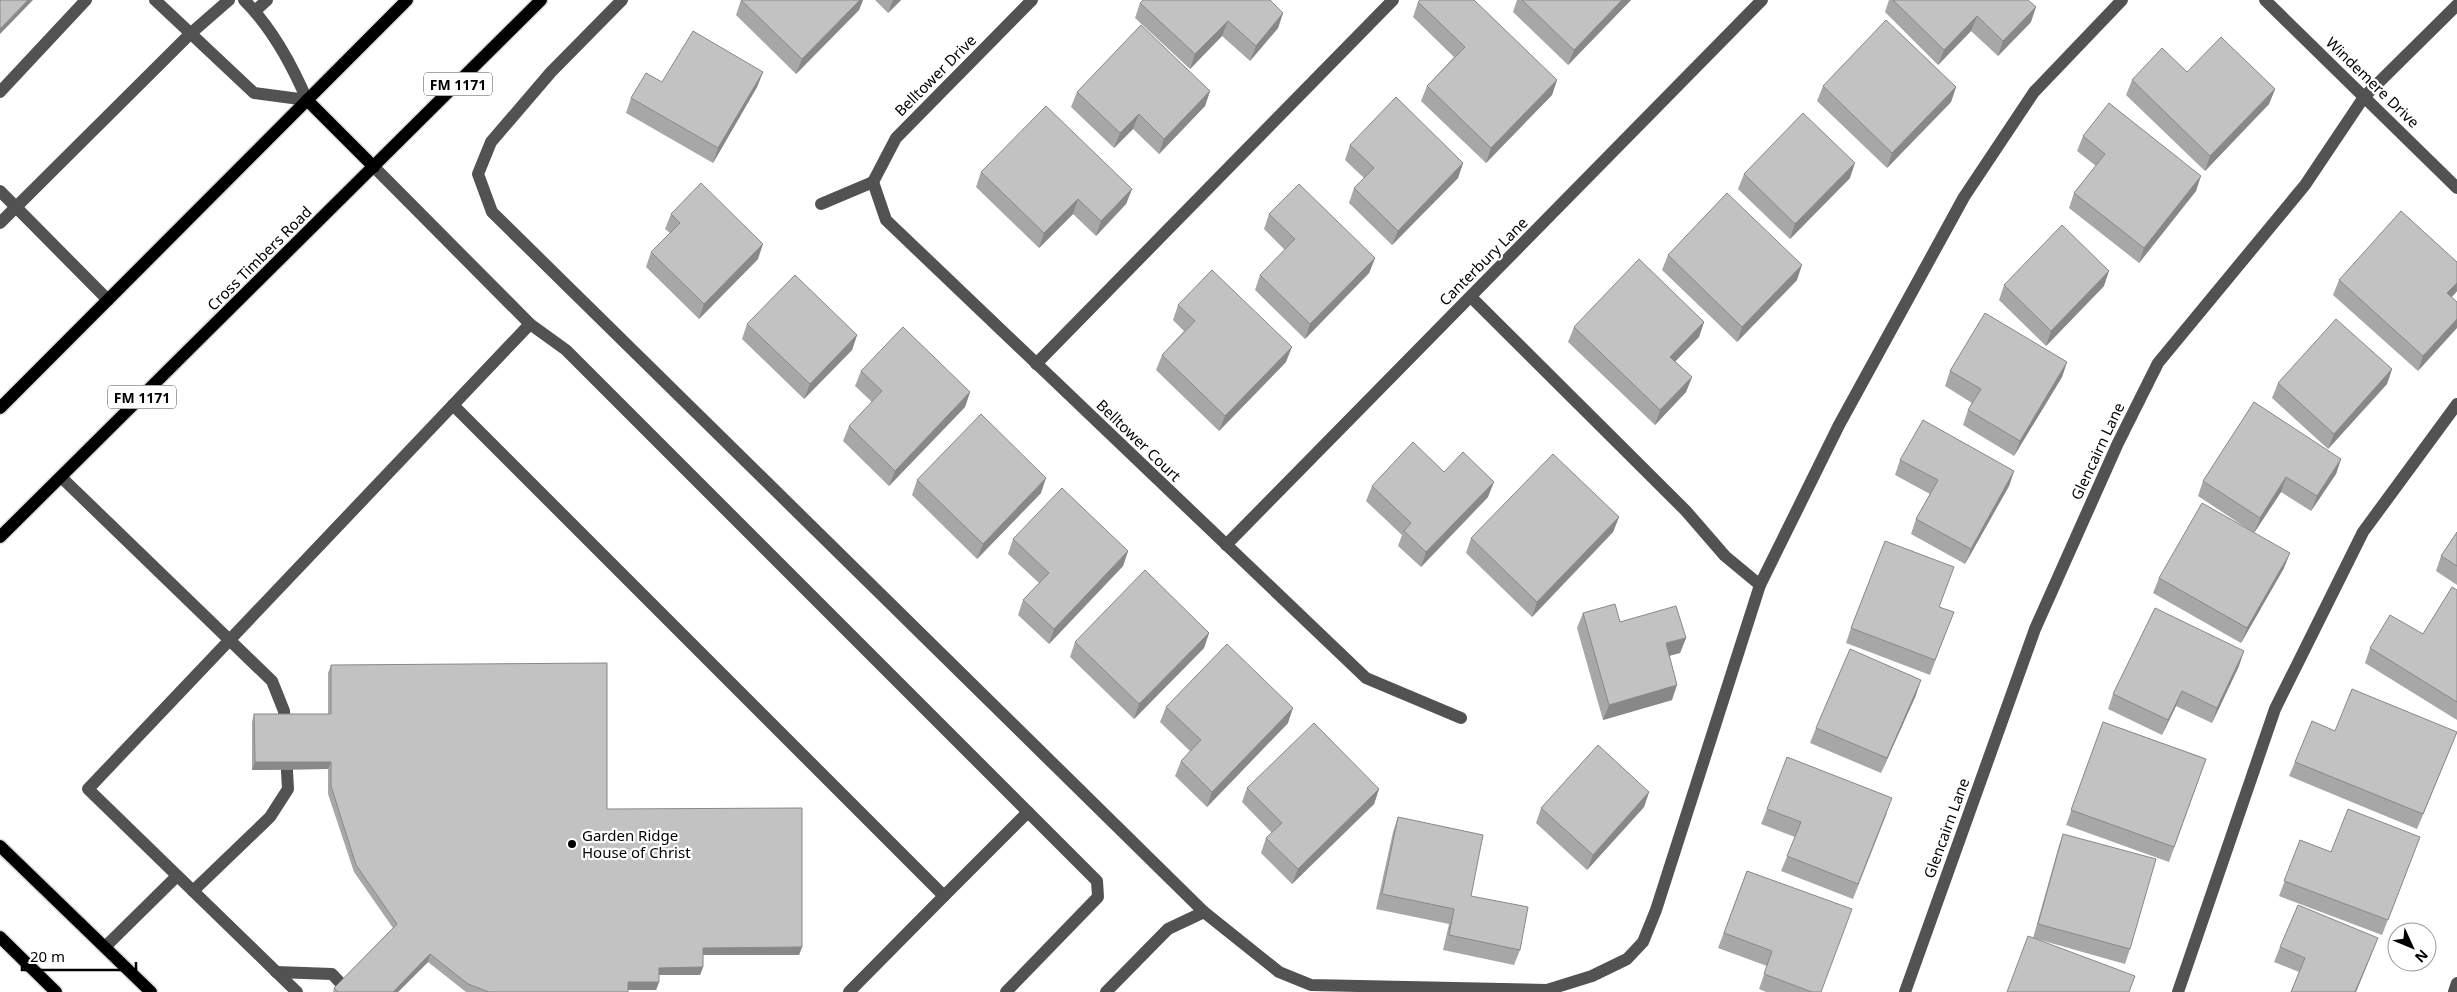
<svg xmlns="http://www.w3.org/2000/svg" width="2457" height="992" font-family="'Noto Sans',sans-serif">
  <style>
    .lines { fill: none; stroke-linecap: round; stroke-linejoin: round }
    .major-casing { stroke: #dbdbdb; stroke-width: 15 }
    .minor { stroke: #525252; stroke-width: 12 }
    .major { stroke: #000; stroke-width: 12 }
    .wall { fill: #a7a7a7 }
    .shaded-wall { fill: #888 }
    .building { fill: #c2c2c2; stroke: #888 }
    .poi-dot { fill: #000; stroke: #fff; stroke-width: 2 }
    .labels { text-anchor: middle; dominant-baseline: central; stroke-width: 4.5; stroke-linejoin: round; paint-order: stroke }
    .shield { fill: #fff; stroke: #4c4c4c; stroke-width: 1 }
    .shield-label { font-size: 14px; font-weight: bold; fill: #000 }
    .street-label { font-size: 15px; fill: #000; stroke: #fff }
    .poi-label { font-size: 15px; fill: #000; stroke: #fff; text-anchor: start }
  </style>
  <rect width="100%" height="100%" fill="#fff"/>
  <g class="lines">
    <!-- major casing -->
    <g class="major-casing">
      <g id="major">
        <polyline points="307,100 374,167"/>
        <polyline points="0,408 407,0"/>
        <polyline points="0,537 541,0"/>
        <polyline points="0,846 151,992"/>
        <polyline points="0,937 56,992"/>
      </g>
    </g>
    <!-- minor -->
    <g class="minor">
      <polyline points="155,0 254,93 307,100"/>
      <path d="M244 0C271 27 292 65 307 100"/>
      <polyline points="622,0 551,72 491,142 478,174 492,212 1204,912 1279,972 1311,985 1547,990 1592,976 1627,959 1643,942 1656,910 1760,585 1839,425 1964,197 2034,92 2122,0"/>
      <polyline points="2265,0 2457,188"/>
      <polyline points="255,11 267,0"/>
      <polyline points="0,92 86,0"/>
      <polyline points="873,182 886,220 1366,678 1461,718"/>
      <polyline points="873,182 896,138 1032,0"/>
      <polyline points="0,191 108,300"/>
      <polyline points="821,204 873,182"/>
      <polyline points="0,223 190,34 229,0"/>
      <polyline points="1471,297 1686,511 1725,556 1760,585"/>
      <polyline points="530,324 566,350 1097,881 1098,897 1006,992"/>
      <polyline points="1036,364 1393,0"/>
      <polyline points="453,405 944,896 849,992"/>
      <polyline points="61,477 272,681 284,711 285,730"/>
      <polyline points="1226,545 1762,0"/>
      <polyline points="193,891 270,817 288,789 286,753"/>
      <polyline points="944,896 1028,812"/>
      <polyline points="105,947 177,876"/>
      <polyline points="276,972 332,974 349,992"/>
      <polyline points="297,992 88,789 530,324 374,167"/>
      <polyline points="1106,992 1168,929 1204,912"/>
      <polyline points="1905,992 2035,629 2118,443 2158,363 2305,185 2364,97 2457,5"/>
      <polyline points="2178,992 2275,709 2363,532 2457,404"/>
      <polyline points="2454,992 2457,983"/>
    </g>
    <!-- major -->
    <use href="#major" class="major"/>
  </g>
  <!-- wall -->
  <g class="wall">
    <polygon points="741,0 863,0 859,10 796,74 736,15"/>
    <polygon points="875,0 901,0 888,13"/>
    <polygon points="1517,0 1631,0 1568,65 1513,12"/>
    <polygon points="1889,0 2028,0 2031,22 1998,56 1971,31 1938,65 1885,12"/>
    <polygon points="1418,2 1557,80 1552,95 1486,163 1421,101 1427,86 1454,57 1413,17"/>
    <polygon points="1140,3 1283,13 1278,28 1250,61 1222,36 1190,69 1135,18"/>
    <polygon points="763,72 757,87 713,163 626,113 631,98"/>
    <polygon points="2187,72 2275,89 2269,104 2205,171 2126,95 2132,80"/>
    <polygon points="1823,86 1956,87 1951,102 1887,168 1817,101"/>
    <polygon points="1210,91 1205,106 1159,154 1133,129 1114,148 1071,107 1077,92"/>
    <polygon points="2083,136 2196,191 2139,263 2069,208 2074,193 2096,166 2077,151"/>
    <polygon points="1350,145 1463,163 1458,178 1392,245 1349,203 1354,188 1364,178 1345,160"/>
    <polygon points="981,172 1132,189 1126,204 1096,236 1073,214 1039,248 976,187"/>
    <polygon points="1744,174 1850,178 1790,239 1738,189"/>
    <polygon points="671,214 758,259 699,319 646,267 651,252 670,233 665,229"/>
    <polygon points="1269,214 1375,258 1369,273 1305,339 1255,290 1260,275 1285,250 1264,229"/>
    <polygon points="1668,255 1797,280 1737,342 1662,270"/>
    <polygon points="2457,262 2457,291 2452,297 2418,371 2333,295 2339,280"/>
    <polygon points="2004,285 2104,286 2046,346 1999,300"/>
    <polygon points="1178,305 1286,362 1219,431 1156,370 1162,355 1184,331 1173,320"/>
    <polygon points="1704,322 1699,337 1675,361 1692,377 1686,392 1655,425 1568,342 1574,327"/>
    <polygon points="747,324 857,335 852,350 804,399 742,339"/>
    <polygon points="2067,362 2062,377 2014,456 1963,425 1968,410 1972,403 1945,386 1950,371"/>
    <polygon points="2392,369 2387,384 2328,449 2272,398 2278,383"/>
    <polygon points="861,371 970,392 965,407 889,486 843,441 849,426 872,402 855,386"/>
    <polygon points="2341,459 2336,474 2311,511 2281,492 2254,533 2284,568 2241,643 2153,593 2159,578 2254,533 2198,496 2203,481"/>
    <polygon points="1900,460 2014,471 2009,486 1965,564 1911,534 1916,519 1930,494 1895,475"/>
    <polygon points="1444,472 1488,497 1421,567 1398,546 1402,535 1366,501 1372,486"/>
    <polygon points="917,480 1041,493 977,559 912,495"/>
    <polygon points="1619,517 1613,532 1532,617 1466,553 1471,538"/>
    <polygon points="2457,532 2457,585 2436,571 2441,556"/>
    <polygon points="1013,539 1128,551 1123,566 1049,644 1018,615 1023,600 1039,583 1008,554"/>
    <polygon points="2457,590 2457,720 2365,663 2370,648 2423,634"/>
    <polygon points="1939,607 1948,627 1930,675 1846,643 1851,628"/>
    <polygon points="1583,613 1686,638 1680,653 1669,656 1672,700 1603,720 1577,628"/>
    <polygon points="1209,633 1204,648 1134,719 1070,657 1075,642"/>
    <polygon points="331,665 607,809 802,947 799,955 703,955 703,967 700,975 659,975 659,982 656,990 628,990 628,992 466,992 428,962 398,992 333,992 334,988 393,928 354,872 328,794 328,769 252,770 252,722 254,714 328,714 328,673"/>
    <polygon points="2239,666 2212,723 2176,706 2162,735 2108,709 2113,694"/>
    <polygon points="1916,695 1881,773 1810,743 1816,728"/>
    <polygon points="1166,707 1288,723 1207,807 1175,776 1181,761 1190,751 1160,722"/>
    <polygon points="2103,722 2206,759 2169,862 2066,825"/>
    <polygon points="2335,731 2457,732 2417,829 2289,776 2295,762"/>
    <polygon points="1247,788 1379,789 1374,804 1292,884 1261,853 1266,838 1272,833 1242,802"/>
    <polygon points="1649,792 1644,807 1587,870 1536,823 1541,808"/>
    <polygon points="1767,809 1887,813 1853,899 1781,871 1795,837 1761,824"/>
    <polygon points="1398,817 1520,950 1514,965 1443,950 1449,924 1376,909 1393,832"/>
    <polygon points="2063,834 2130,949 2125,964 2033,938 2058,849"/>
    <polygon points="2420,837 2382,935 2279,896 2300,840 2331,852"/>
    <polygon points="1747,871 1821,992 1766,992 1759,989 1767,966 1718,948"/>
    <polygon points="2280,947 2372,953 2356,992 2291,992 2299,972 2274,962"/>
  </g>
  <!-- shaded-wall -->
  <g class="shaded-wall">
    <polygon points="28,0 33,0 0,34 0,29"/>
    <polygon points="860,0 863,0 859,10 796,74 802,59"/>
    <polygon points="893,0 901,0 888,13"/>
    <polygon points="1622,0 1631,0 1568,65 1574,50"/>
    <polygon points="2036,7 2031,22 1998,56 2003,41"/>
    <polygon points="1283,13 1278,28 1250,61 1256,46"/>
    <polygon points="1977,16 1971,31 1938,65 1944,50"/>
    <polygon points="1228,21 1222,36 1190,69 1195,54"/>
    <polygon points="763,72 757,87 713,163 718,148"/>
    <polygon points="1557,80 1552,95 1486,163 1491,148"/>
    <polygon points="1956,87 1951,102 1887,168 1892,153"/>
    <polygon points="2275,89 2269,104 2205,171 2210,156"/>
    <polygon points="1210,91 1205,106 1159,154 1164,139"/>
    <polygon points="1139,114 1133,129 1114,148 1120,133"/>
    <polygon points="1463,163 1458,178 1392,245 1398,231"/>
    <polygon points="1855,163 1850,178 1790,239 1795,224"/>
    <polygon points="2201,176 2196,191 2139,263 2144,248"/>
    <polygon points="1132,189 1126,204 1096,236 1101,221"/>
    <polygon points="1078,199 1073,214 1039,248 1044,233"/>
    <polygon points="763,244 758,259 699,319 704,304"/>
    <polygon points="1375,258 1369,273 1305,339 1310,324"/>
    <polygon points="1802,265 1797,280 1737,342 1742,327"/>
    <polygon points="2109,271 2104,286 2046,346 2051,331"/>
    <polygon points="2457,283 2457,291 2442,308 2447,293"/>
    <polygon points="2457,319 2457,328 2418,371 2423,356"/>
    <polygon points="1704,322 1699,337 1665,372 1670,357"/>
    <polygon points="857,335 852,350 804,399 810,384"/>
    <polygon points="1292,347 1286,362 1219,431 1225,416"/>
    <polygon points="2067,362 2062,377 2014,456 2020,441"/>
    <polygon points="2392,369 2387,384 2328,449 2334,434"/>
    <polygon points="1692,377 1686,392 1655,425 1660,410"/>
    <polygon points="970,392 965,407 889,486 895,471"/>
    <polygon points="2341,459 2336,474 2311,511 2317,496"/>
    <polygon points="2014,471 2009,486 1965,564 1971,549"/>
    <polygon points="2286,477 2281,492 2254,533 2260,518"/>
    <polygon points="1046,478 1041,493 977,559 983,544"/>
    <polygon points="1494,482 1488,497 1421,567 1426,552"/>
    <polygon points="1619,517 1613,532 1532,617 1537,602"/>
    <polygon points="1128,551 1123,566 1049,644 1054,629"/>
    <polygon points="2290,553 2284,568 2241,643 2247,628"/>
    <polygon points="1209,633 1204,648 1134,719 1139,704"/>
    <polygon points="1686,638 1680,653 1660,658 1666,643"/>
    <polygon points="2244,651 2239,666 2212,723 2217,708"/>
    <polygon points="1921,680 1916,695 1881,773 1887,758"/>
    <polygon points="1677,685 1672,700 1603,720 1609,705"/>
    <polygon points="2182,691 2176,706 2162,735 2168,720"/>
    <polygon points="1293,708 1288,723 1207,807 1212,792"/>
    <polygon points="2457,732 2451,747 2417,829 2423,814"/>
    <polygon points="255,762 331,762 328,769 252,770"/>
    <polygon points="1379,789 1374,804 1292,884 1298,869"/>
    <polygon points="1649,792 1644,807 1587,870 1593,855"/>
    <polygon points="2378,938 2356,992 2355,992"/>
    <polygon points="802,947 799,955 700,955 703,948"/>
    <polygon points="430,954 428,962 398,992 393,992"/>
    <polygon points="703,967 700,975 656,975 659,968"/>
    <polygon points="628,982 659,982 656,990 625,990"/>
  </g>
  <!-- building -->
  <g class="building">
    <polygon points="0,0 28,0 0,29"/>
    <polygon points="741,0 860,0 802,59"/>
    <polygon points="1143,0 1270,0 1283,13 1256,46 1228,21 1195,54 1140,3"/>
    <polygon points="1420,0 1474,0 1557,80 1491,148 1427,86 1465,47 1418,2"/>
    <polygon points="1522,0 1622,0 1574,50"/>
    <polygon points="1893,0 2028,0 2036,7 2003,41 1977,16 1944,50"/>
    <polygon points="1886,20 1956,87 1892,153 1823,86"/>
    <polygon points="1141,25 1210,91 1164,139 1139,114 1120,133 1077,92"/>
    <polygon points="693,31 763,72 718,148 631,98 646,73 662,82"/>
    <polygon points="2221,37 2275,89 2210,156 2132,80 2162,48 2187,72"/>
    <polygon points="1396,97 1463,163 1398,231 1354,188 1374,168 1350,145"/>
    <polygon points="2109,103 2201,176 2144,248 2074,193 2105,154 2083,136"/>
    <polygon points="1046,106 1132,189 1101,221 1078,199 1044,233 981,172"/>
    <polygon points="1803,113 1855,163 1795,224 1744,174"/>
    <polygon points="701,183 763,244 704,304 651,252 680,223 671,214"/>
    <polygon points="1299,184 1375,258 1310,324 1260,275 1295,239 1269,214"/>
    <polygon points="1727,193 1802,265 1742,327 1668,255"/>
    <polygon points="2401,211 2457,262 2457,283 2447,293 2457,302 2457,319 2423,356 2339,280"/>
    <polygon points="2062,225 2109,271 2051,331 2004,285"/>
    <polygon points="1639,259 1704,322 1670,357 1692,377 1660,410 1574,327"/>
    <polygon points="1212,270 1292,347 1225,416 1162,355 1195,321 1178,305"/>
    <polygon points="795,275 857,335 810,384 747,324"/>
    <polygon points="1985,313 2067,362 2020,441 1968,410 1981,389 1950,371"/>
    <polygon points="2336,319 2392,369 2334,434 2278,383"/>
    <polygon points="903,327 970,392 895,471 849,426 882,391 861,371"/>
    <polygon points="2254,402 2341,459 2317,496 2286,477 2260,518 2203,481"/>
    <polygon points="981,414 1046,478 983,544 917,480"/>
    <polygon points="1923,420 2014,471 1971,549 1916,519 1938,480 1900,460"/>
    <polygon points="1413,442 1444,472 1463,452 1494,482 1426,552 1404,531 1411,523 1372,486"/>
    <polygon points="1553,454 1619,517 1537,602 1471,538"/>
    <polygon points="1062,488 1128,551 1054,629 1023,600 1049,573 1013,539"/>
    <polygon points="2202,503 2290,553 2247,628 2159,578"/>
    <polygon points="2457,532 2457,566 2441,556"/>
    <polygon points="1885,541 1954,567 1939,607 1954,612 1935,660 1851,628"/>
    <polygon points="1145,570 1209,633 1139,704 1075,642"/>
    <polygon points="2452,587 2457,590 2457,702 2370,648 2390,615 2423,634"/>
    <polygon points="1615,604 1620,622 1676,606 1686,638 1666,643 1677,685 1609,705 1583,613"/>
    <polygon points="2155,608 2244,651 2217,708 2182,691 2168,720 2113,694"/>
    <polygon points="1227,644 1293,708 1212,792 1181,761 1201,740 1166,707"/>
    <polygon points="1850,649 1921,680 1887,758 1816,728"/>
    <polygon points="607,663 607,809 802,808 802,947 703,948 703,967 659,968 659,982 628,982 628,992 489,992 468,984 430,954 393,992 338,992 334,988 397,924 356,865 331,786 331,762 255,762 254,714 331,714 331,665"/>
    <polygon points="2352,689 2457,732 2423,814 2295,762 2312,721 2335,731"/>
    <polygon points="2103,722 2206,759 2174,847 2071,810"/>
    <polygon points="1314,723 1379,789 1298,869 1266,838 1282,823 1247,788"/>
    <polygon points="1598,745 1649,792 1593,855 1541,808"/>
    <polygon points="1787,757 1892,798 1858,884 1787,856 1801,822 1767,809"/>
    <polygon points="2348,809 2420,837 2388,920 2284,881 2300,840 2331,852"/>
    <polygon points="1398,817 1483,835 1471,896 1528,907 1520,950 1449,935 1454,909 1382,894"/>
    <polygon points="2063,834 2156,859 2130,949 2038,924"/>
    <polygon points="1747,871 1852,909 1821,992 1812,992 1764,974 1772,951 1724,933"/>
    <polygon points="2298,905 2378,938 2355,992 2291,992 2305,958 2280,947"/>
    <polygon points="2028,936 2135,976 2129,992 2007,992"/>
  </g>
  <!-- markers -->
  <circle class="poi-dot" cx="572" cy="844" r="5"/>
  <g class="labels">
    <!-- shield labels -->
    <g class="shield">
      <rect x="424" y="72.5" width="68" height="23" rx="4"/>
      <rect x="108" y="385.5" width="68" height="23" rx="4"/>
    </g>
    <g class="shield-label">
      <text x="458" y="84">FM 1171</text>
      <text x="142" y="397">FM 1171</text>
    </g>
    <!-- street labels -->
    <g class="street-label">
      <text transform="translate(935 75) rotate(-45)">Belltower Drive</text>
      <text transform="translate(2373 82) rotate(44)">Windemere Drive</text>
      <text transform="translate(259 258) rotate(-45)">Cross Timbers Road</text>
      <text transform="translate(1483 261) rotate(-45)">Canterbury Lane</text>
      <text transform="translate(1139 440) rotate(44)">Belltower Court</text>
      <text transform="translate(2097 451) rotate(-65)">Glencairn Lane</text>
      <text transform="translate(1946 828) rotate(-70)">Glencairn Lane</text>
    </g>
    <!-- poi labels -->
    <g class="poi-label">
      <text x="582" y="835">Garden Ridge<tspan x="582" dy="17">House of Christ</tspan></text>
    </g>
  </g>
  <!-- north arrow -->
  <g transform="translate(2412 947) rotate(134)"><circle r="24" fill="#ffffff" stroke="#999999"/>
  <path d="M0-4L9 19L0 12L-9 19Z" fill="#000000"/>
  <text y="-8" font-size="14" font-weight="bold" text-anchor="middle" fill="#000000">N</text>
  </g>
  <!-- scale -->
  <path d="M22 962v8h114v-8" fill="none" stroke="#000000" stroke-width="2.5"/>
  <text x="30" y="962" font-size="15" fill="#000000" stroke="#ffffff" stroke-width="4" paint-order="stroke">20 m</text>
</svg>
